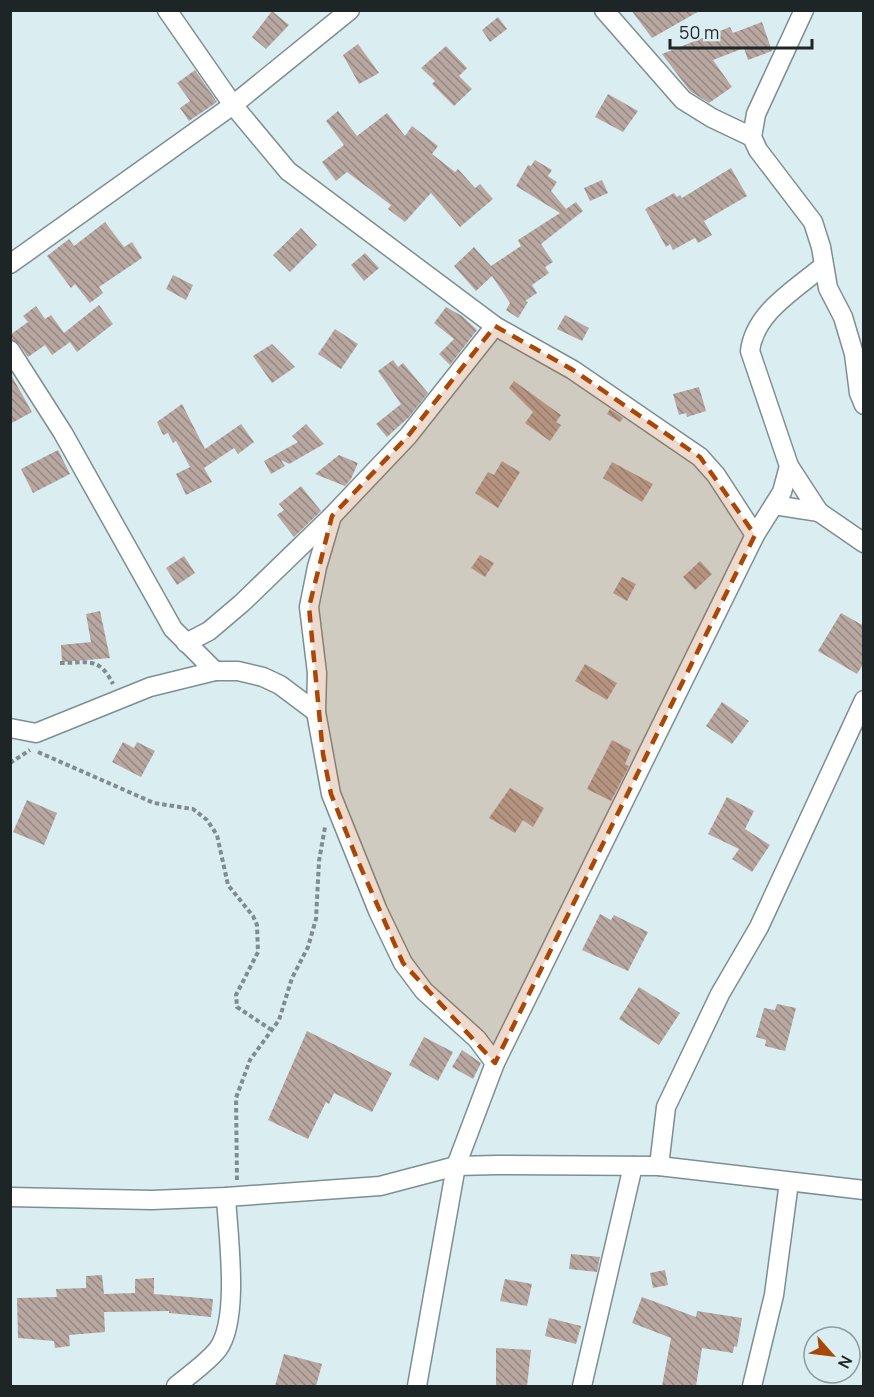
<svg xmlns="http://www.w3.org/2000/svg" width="874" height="1397" font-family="Manrope,sans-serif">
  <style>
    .building { fill: url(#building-back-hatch) }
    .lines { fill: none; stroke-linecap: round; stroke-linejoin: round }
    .street-casing { stroke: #7d8f92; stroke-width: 21 }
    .path { stroke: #7f8d90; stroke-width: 4; stroke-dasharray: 4.5 3; stroke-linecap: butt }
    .street { stroke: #fff; stroke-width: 18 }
    .marked { fill: #a94806; fill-opacity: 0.2; stroke: #a94806; stroke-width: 4.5; stroke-dasharray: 12 8; stroke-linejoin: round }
  </style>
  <defs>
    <pattern id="building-back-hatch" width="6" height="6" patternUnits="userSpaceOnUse" patternTransform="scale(1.5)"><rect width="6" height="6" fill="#b8a7a0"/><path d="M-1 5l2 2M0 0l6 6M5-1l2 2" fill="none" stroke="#958882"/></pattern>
  </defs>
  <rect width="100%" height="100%" fill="#daedf1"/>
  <!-- building -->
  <g class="building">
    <polygon points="631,10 701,10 652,38"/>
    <polygon points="272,11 289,25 266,49 252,37"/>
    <polygon points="498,17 507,29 490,42 482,30"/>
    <polygon points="762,22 772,51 748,60 744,48 713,60 732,87 709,103 690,91 662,54 730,27 733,33"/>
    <polygon points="358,44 379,73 359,84 343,55"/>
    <polygon points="446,46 467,68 459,76 472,89 454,106 432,84 435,81 421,68"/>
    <polygon points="195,70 217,102 189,121 180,108 190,101 177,83"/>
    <polygon points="608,94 638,111 623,132 595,117"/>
    <polygon points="338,111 357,136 387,113 405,136 412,126 438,146 432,154 455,172 458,169 475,188 480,184 493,199 460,227 431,193 405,222 388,209 391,205 347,172 336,181 322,162 344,145 326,121"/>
    <polygon points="535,160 552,170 548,176 557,182 551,191 566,209 576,202 583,211 541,244 553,262 545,267 549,273 532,285 537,293 525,301 528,302 518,318 506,310 510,303 492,276 476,291 454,266 474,247 491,266 521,246 518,240 560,213 516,186 528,165 531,166"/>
    <polygon points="731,168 747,196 704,221 712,235 698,243 695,238 673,250 670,244 666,247 645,209 674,193 677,197 680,195 682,198"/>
    <polygon points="602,180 608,193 590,201 584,188"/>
    <polygon points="105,222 124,247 132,242 142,258 99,287 103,293 90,303 75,284 71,288 47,256 69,239 74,246"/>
    <polygon points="301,228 317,245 290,272 273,255"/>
    <polygon points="365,253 379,268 364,281 351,265"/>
    <polygon points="173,275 193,285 186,300 166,289"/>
    <polygon points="99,305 113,324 77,352 70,342 52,355 45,345 28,357 19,344 10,339 10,335 28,322 23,316 36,306 45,319 51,315 64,333"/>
    <polygon points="446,307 462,316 477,330 450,365 439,354 454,339 434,323"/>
    <polygon points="565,315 589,328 582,341 557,329"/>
    <polygon points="335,329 358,344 341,369 318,354"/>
    <polygon points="272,344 295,367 272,383 253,356"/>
    <polygon points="393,360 398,367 403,363 428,393 409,417 387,437 376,424 401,404 378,371"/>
    <polygon points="10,373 32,412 10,424"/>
    <polygon points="514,381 561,415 556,422 561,425 550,441 525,423 533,412 509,388"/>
    <polygon points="699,387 706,411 687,417 686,413 679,415 673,394"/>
    <polygon points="182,404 205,449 241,424 254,442 238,454 234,448 204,468 212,482 186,495 176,474 190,467 176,441 173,443 168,433 163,435 157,422"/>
    <polygon points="610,409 623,418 620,422 607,414"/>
    <polygon points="306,424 324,444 289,464 281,460 285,466 271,474 264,461 298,442 292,436"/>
    <polygon points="58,450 70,474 33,493 21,469"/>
    <polygon points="339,455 358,463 351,479 345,486 315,474"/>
    <polygon points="502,461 520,472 498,508 475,493 488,472 494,475"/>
    <polygon points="612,462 653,484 642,502 603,478"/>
    <polygon points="301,486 321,511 294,537 277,515 284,510 279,504"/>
    <polygon points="480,555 494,563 485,577 471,568"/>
    <polygon points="184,556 195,573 177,585 166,568"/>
    <polygon points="700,561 712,574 695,590 683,577"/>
    <polygon points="622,577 636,584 627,601 613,593"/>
    <polygon points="100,611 110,658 62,662 61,645 91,642 86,614"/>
    <polygon points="841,613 864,626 864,663 857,674 818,651"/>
    <polygon points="585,664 617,683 607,700 575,681"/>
    <polygon points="722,702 749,721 732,744 706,726"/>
    <polygon points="612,740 631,750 625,764 629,766 611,801 587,789"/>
    <polygon points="123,742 134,748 137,742 155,751 141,777 112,762"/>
    <polygon points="510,788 544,808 533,827 523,820 515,833 489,818"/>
    <polygon points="727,797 754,811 745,829 770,845 752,872 732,859 739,849 708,834"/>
    <polygon points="27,800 57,813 44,845 13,832"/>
    <polygon points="600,914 611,920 614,915 648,932 628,971 582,950"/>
    <polygon points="639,987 680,1013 659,1045 619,1019"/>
    <polygon points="777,1004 796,1008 785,1051 765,1046 766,1040 756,1037 764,1008 775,1010"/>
    <polygon points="307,1031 392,1073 372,1112 334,1093 329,1104 326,1102 308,1139 268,1120"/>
    <polygon points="424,1037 453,1052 438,1081 409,1065"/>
    <polygon points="462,1050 481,1063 473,1079 452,1067"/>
    <polygon points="571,1254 600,1257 597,1272 569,1269"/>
    <polygon points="665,1270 668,1285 653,1288 650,1273"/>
    <polygon points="102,1275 104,1294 135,1293 135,1279 154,1278 154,1294 213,1299 211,1317 169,1313 169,1311 104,1312 105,1332 69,1335 70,1346 55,1348 54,1341 18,1338 17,1298 57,1297 56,1289 86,1288 86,1276"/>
    <polygon points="505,1279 532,1284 527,1306 500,1301"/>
    <polygon points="642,1297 696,1317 697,1311 742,1318 737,1347 734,1346 733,1353 702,1348 696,1386 662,1386 671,1338 632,1323"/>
    <polygon points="549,1318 581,1326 576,1344 545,1336"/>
    <polygon points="496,1348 531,1350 527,1386 496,1386"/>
    <polygon points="284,1354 322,1364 316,1386 275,1386"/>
  </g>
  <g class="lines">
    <!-- street casing -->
    <g class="street-casing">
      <g id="street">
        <polyline points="167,10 233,105 288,171 495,326 573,370 700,457 716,475 755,535"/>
        <polyline points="604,10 683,100 712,118 752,137"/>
        <polyline points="804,10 756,114 752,137 758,150 813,222 821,247 828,288 843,317 854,354 859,393 864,405"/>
        <polyline points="10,264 233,105 350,10"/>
        <polyline points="10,350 63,433 173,629 215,671"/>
        <polyline points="789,466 819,512 864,543"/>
        <polyline points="774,505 819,512"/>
        <polyline points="332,516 317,567 309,607 317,673 316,712 331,794 378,911 403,963 424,991 477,1039 495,1063"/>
        <polyline points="186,643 209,631 242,603 332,516 408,436 495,326"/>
        <polyline points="10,728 36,733 150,687 215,671 238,671 263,677 280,685 316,712"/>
        <polyline points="659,1166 666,1107 720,994 759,927 864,700"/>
        <polyline points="10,1197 152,1200 226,1197 380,1186 456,1166 497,1165 659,1166 864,1190"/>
        <path d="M176 1386C189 1375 207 1363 218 1349 240 1319 228 1235 226 1197"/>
        <path d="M417 1386 456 1166 495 1063 755 535 782 492 789 466 750 351C755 312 795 290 823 266"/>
        <polyline points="582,1386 633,1166"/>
        <polyline points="752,1386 774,1295 789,1182"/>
      </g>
    </g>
    <!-- path -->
    <g class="path">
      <path d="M60 663C88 663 99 656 113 684"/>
      <polyline points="38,752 154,803 193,809 207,820 217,835 228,885 253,916 257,925 258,952 236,995 237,1007 270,1029"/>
      <polyline points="10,763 30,750"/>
      <polyline points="237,1180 236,1098 250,1060 279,1020 292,978 308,947 316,919 319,861 325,827"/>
    </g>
    <!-- street -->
    <use href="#street" class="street"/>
  </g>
  <!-- marked area -->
  <path class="marked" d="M495 326 573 370 700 457 755 535 495 1063 403 963 357 859 331 794 323 754 309 607 332 516 408 436Z"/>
  <!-- border -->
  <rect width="874" height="1397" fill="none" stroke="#1d2526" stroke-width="24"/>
  <!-- north arrow -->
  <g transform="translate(832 1355) rotate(118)"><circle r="28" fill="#daedf1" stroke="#8e9da0" stroke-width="1.5"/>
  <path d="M0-4.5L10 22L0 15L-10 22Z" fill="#a94806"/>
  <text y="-9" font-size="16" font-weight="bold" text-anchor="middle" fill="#1d2526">N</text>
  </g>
  <!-- scale -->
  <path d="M670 39v9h142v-9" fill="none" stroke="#1d2526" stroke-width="3"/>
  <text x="679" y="39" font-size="18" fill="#1d2526" stroke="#daedf1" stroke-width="4.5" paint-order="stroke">50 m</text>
</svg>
